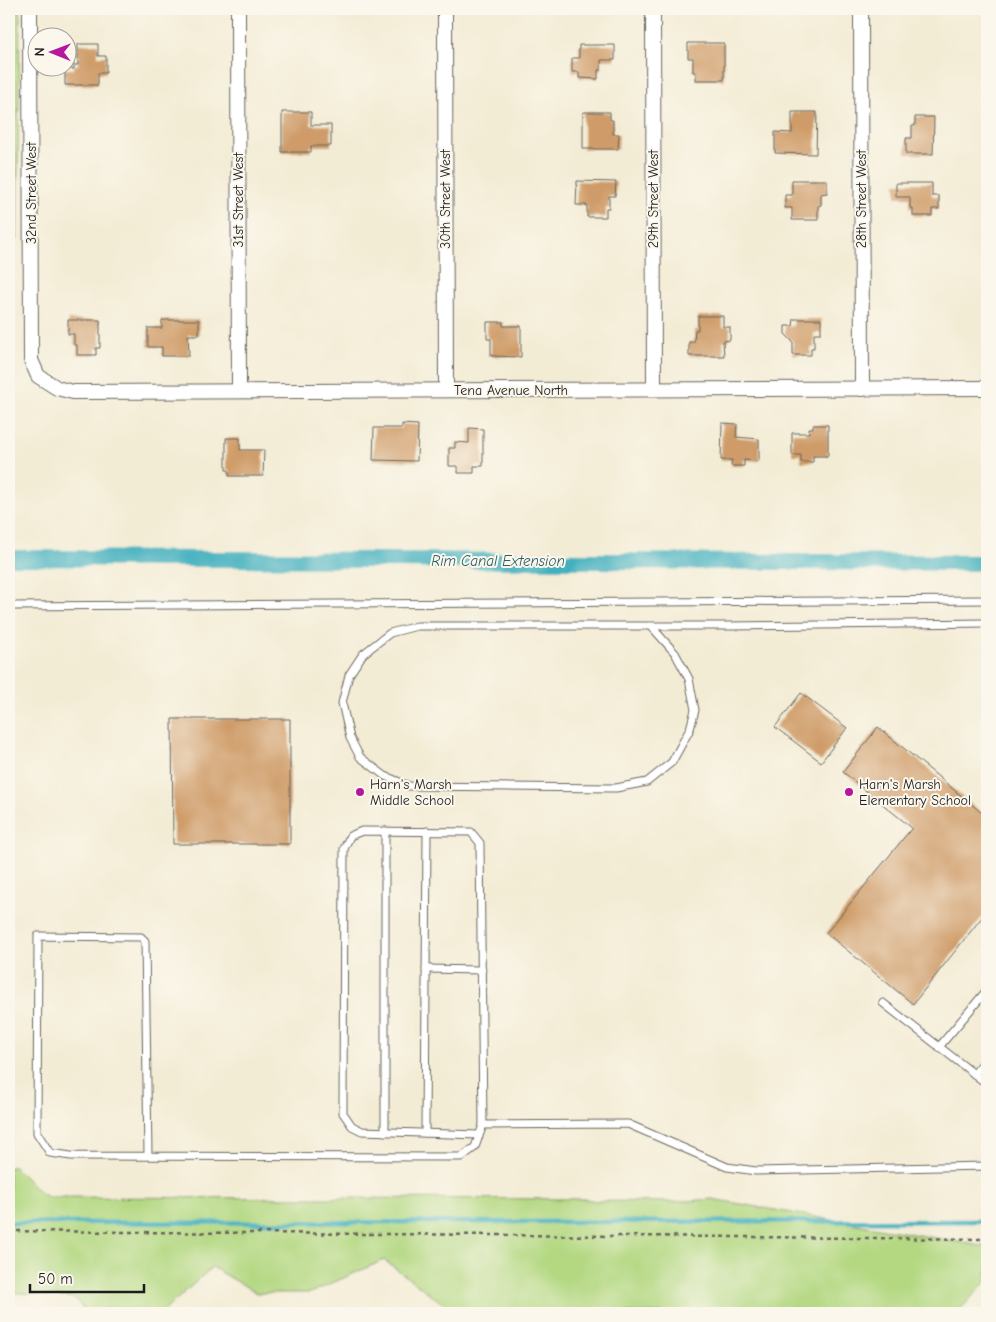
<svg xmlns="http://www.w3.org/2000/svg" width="996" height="1322" font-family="'Comic Neue',sans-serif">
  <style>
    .green { fill: #b4d882; stroke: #687a4f }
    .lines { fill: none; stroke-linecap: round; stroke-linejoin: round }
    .stream { stroke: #43b0bf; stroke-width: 4.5 }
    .canal { stroke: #43b0bf; stroke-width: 16 }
    .building { fill: #cf9c69 }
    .service-casing { stroke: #67655d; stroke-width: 9 }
    .minor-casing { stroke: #67655d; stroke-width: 16 }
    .path { stroke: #67655d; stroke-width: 2.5; stroke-dasharray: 4 4; stroke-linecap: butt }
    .service { stroke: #fff; stroke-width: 7 }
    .minor { stroke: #fff; stroke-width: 14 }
    .poi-dot { fill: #b5179e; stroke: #fbf7ec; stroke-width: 2 }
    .labels { text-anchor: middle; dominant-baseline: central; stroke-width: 4; stroke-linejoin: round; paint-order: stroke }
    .street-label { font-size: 14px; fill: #1c1c1c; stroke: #fbf7ec }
    .poi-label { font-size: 14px; fill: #1c1c1c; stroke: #fbf7ec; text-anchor: start }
    .water-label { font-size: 15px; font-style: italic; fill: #2e5f65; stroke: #fbf7ec }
  </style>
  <rect width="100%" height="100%" fill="#fbf7ec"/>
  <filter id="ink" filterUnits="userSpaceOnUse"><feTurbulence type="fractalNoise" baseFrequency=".02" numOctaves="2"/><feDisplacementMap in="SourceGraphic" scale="10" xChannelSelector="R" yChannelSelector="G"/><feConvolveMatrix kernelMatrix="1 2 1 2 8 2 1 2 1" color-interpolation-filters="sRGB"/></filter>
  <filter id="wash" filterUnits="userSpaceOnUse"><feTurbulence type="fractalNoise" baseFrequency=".0096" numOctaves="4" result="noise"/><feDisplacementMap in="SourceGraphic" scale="20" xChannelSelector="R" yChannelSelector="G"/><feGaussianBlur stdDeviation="1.12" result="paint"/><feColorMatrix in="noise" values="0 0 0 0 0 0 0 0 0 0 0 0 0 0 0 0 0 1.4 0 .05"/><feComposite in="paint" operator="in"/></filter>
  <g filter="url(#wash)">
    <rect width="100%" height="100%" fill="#f3ecd5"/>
    <!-- green -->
    <g class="green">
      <polygon points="9,9 20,9 17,239 9,240"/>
      <polygon points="9,1167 15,1167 42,1194 48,1197 586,1199 596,1201 675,1202 712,1199 987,1247 987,1281 957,1313 456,1313 384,1260 310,1293 257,1293 212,1267 162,1313 86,1313 75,1298 9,1292"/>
    </g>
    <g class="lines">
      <!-- stream -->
      <polyline class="stream" points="9,1223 987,1221"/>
      <!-- canal -->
      <polyline class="canal" points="9,558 987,563"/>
    </g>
    <g id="blocks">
      <!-- building -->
      <g class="building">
        <polygon points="688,43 724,43 724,80 696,80 696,72 693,72 693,58 688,58"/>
        <polygon points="78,44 98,44 98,56 106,56 106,73 98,73 98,85 65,85 65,69 74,69 74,65 78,65"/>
        <polygon points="579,45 615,45 615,60 601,60 601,70 598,70 598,79 579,78 579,72 572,72 572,58 579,58"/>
        <polygon points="282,112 311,112 311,125 331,125 331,146 311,146 311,152 282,152"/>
        <polygon points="583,112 610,112 610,120 613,120 613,134 619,134 618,149 583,149"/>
        <polygon points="792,112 817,112 816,154 775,153 775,132 792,133"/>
        <polygon points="915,117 934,117 933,154 906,154 906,138 912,138 912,126 915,126"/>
        <polygon points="792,180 827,180 827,193 821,194 821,205 818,206 818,220 792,220 792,208 785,208 785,195 792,195"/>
        <polygon points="577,181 616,182 615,196 609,196 609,208 606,208 606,217 587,217 587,205 576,205"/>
        <polygon points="896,183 932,183 932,196 939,196 939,209 932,209 932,216 913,216 913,208 910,208 910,197 896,197"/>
        <polygon points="698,316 723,316 723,327 730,327 730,340 723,341 724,356 689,356 689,342 694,342 695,330 698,330"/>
        <polygon points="794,319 821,319 821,333 814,333 814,348 811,348 811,355 793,355 793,342 785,334 785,326 793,326"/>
        <polygon points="68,320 100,320 100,348 96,348 96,355 77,355 77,345 74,345 74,334 68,334"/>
        <polygon points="162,320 199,320 199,335 188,335 189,356 162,356 162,347 148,347 148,328 162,328"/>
        <polygon points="487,322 503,322 503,326 521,326 521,357 491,356 491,339 487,339"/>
        <polygon points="722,423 737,424 736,437 759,439 759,461 744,460 744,466 731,466 732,460 721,460"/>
        <polygon points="402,424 418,425 417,461 373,460 374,428 402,428"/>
        <polygon points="813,425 828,425 828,456 813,456 813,462 801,462 801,455 792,455 792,433 809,433 809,428 813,428"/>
        <polygon points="469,428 483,429 483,466 474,466 474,473 458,473 458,466 449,466 449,448 455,448 455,442 469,443"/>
        <polygon points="226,438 240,438 240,450 264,450 263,476 229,476 229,470 226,470"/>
        <polygon points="801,693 847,728 821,762 775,727"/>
        <polygon points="172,719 290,719 290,844 173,844"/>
        <polygon points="878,727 987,817 987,911 913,1004 826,933 912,828 843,772"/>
      </g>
    </g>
  </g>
  <g filter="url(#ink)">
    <use href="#blocks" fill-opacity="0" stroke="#67655d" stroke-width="1"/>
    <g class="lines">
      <!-- service casing -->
      <g class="service-casing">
        <g id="service">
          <polyline points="9,606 987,600"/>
          <polyline points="651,626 675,653 689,679 695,710 690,729 672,762 647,782 616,788 409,786 385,776 360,757 350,738 342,703 349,675 363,654 390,633 417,626 730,626 987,623"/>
          <polyline points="385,831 385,1132"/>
          <polyline points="426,969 482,970"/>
          <polyline points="883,1003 987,1084"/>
          <polyline points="939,1047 987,990"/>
          <polyline points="974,1074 987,1058"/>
          <polyline points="425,1133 427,831"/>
          <polyline points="479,1135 362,1131 352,1126 343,1113 344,849 350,836 362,831 471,832 480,843 483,1125"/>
          <polyline points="148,1156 145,941 141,937 38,936 37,1133 50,1153 71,1156 462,1157 475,1147 483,1125 628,1124 727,1167 756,1171 987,1166"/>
        </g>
      </g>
      <!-- minor casing -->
      <g class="minor-casing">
        <g id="minor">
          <polyline points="30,9 31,360 38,376 57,388 73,392 987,388"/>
          <polyline points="238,9 239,391"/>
          <polyline points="445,9 446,390"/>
          <polyline points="653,9 654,389"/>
          <polyline points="861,9 862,389"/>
        </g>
      </g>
      <!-- path -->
      <polyline class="path" points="9,1231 987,1239"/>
      <!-- service -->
      <use href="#service" class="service"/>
      <!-- minor -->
      <use href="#minor" class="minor"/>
    </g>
  </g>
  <!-- markers -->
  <g class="poi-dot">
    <circle cx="360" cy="792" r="5"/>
    <circle cx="849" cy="792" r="5"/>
  </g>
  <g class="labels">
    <!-- street labels -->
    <g class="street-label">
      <text transform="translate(31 193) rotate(-90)">32nd Street West</text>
      <text transform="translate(445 199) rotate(-90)">30th Street West</text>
      <text transform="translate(653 199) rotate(-90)">29th Street West</text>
      <text transform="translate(861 199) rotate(-90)">28th Street West</text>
      <text transform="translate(238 200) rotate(-90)">31st Street West</text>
      <text x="511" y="390">Tena Avenue North</text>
    </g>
    <!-- poi labels -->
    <g class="poi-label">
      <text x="370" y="784">Harn's Marsh<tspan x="370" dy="16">Middle School</tspan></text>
      <text x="859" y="784">Harn's Marsh<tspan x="859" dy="16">Elementary School</tspan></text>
    </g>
    <!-- water labels -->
    <g class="water-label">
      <text x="498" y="561">Rim Canal Extension</text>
    </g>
  </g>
  <!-- margin -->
  <rect width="996" height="1322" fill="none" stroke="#fbf7ec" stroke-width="30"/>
  <!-- north arrow -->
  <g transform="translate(52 52) rotate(271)"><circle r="24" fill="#fbf7ec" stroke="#a29f99"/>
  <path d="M0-4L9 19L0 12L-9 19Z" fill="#b5179e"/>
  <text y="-8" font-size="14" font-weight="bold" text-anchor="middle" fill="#1c1c1c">N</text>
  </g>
  <!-- scale -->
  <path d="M30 1284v8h114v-8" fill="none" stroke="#1c1c1c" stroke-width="2.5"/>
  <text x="38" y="1284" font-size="15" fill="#1c1c1c" stroke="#fbf7ec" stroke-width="4" paint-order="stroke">50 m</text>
</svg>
